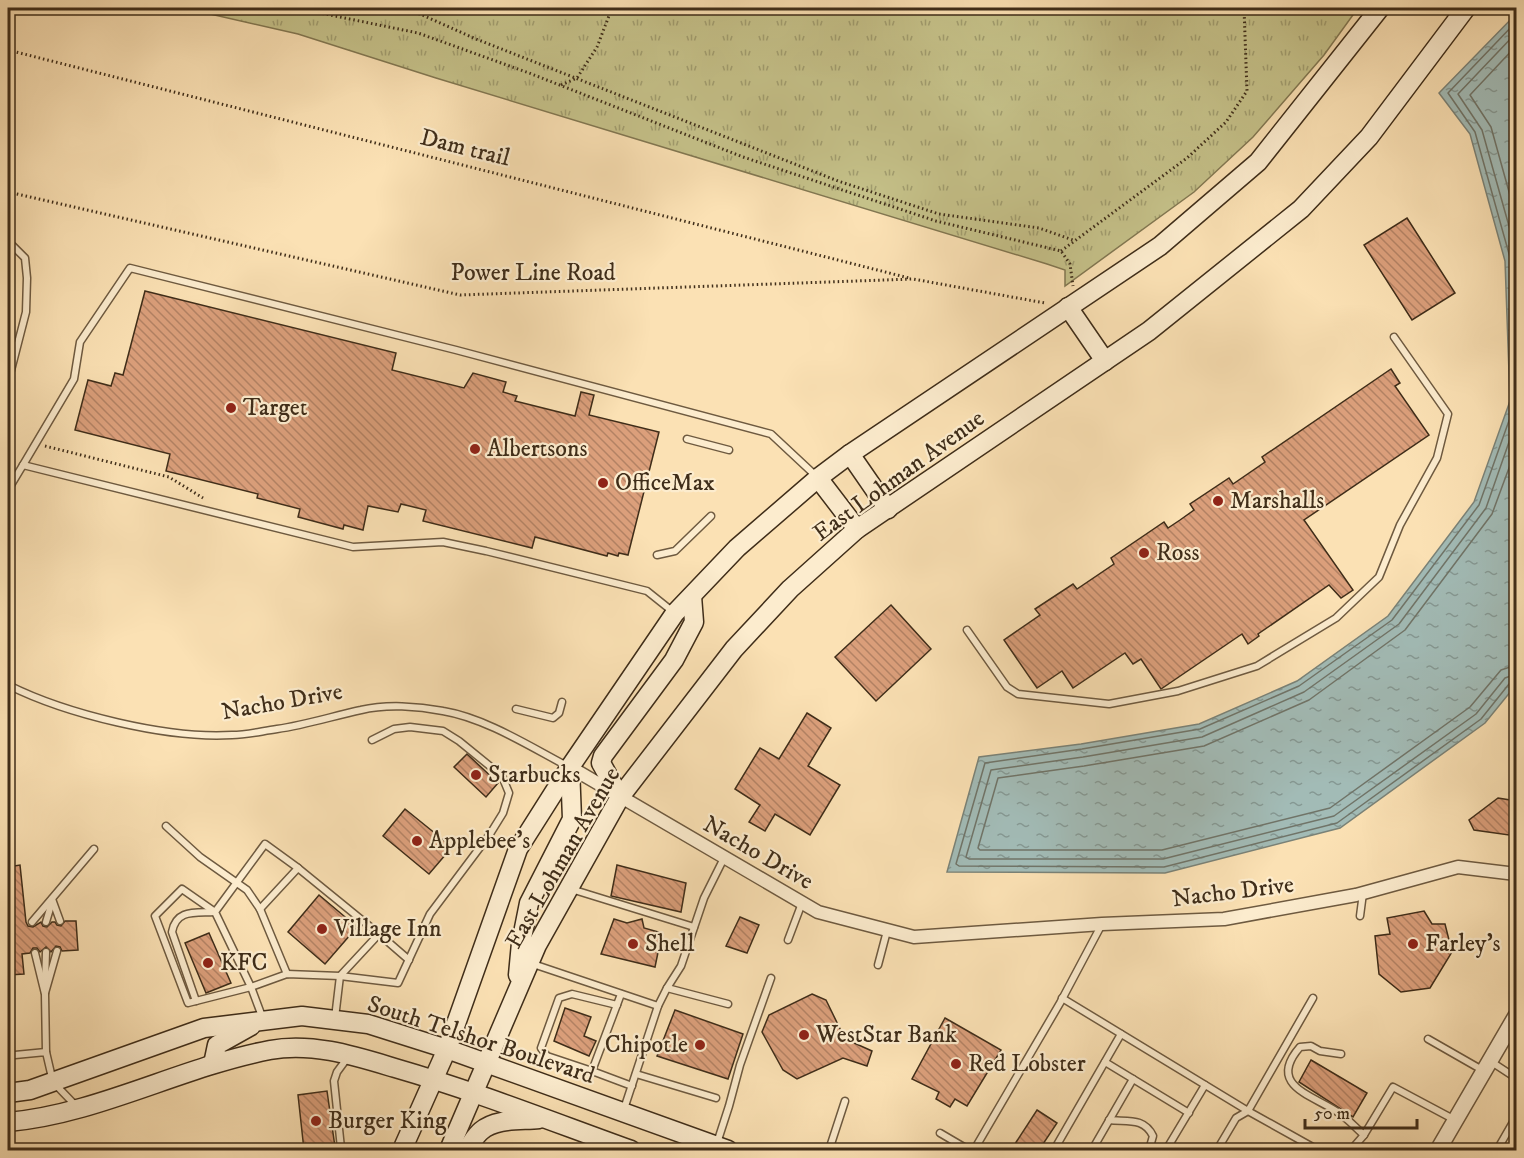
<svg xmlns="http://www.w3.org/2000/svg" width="1524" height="1158" font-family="'IM FELL DW Pica',serif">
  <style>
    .grass { fill: url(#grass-tufts); stroke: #827751; stroke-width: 1.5 }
    .water { fill: url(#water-ripples); stroke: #7a8277; stroke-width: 1.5 }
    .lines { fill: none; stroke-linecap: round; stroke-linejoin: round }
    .shore { stroke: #707468; stroke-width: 1.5 }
    .building { fill: url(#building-back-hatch); stroke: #3f2d19; stroke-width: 1.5 }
    .service-casing { stroke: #6e5a40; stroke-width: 9 }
    .minor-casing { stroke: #6e5a40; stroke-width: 15 }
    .tertiary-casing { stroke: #6e5a40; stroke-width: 18 }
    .secondary-casing { stroke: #3f2d19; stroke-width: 21 }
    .path { stroke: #3f2d19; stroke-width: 3; stroke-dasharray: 1.5 3; stroke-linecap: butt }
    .service { stroke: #fcecce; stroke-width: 6 }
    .minor { stroke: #fcecce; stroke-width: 12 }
    .tertiary { stroke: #fcecce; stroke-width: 15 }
    .secondary { stroke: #fcecce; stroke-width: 18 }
    .poi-dot { fill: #8f2418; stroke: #fcecce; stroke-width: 2 }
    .labels { text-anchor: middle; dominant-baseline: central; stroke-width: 4.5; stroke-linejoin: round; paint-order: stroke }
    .street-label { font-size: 24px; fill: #3f2d19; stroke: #fcecce }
    .poi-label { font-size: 24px; fill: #3f2d19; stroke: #fcecce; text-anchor: start }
  </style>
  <defs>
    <pattern id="grass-tufts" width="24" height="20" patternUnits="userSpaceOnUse" patternTransform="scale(1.5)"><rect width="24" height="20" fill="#c5c189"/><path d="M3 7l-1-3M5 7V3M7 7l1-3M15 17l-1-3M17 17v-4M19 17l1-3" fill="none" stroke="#a19d6f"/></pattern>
    <pattern id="water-ripples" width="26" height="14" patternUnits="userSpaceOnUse" patternTransform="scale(1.5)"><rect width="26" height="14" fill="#a2bbb6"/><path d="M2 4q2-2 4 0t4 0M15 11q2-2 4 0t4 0" fill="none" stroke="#859893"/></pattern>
    <pattern id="building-back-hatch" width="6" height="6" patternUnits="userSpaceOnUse" patternTransform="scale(1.5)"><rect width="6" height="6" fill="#db9f7b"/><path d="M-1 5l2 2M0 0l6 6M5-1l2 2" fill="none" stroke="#b38264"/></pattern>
  </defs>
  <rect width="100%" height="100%" fill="#fbe1b4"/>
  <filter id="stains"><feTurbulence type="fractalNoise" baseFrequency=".00333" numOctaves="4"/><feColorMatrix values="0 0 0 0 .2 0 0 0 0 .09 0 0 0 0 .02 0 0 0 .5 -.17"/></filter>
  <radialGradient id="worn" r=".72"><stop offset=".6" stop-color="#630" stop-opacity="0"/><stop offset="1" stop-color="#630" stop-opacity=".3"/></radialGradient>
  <!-- grass -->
  <polygon class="grass" points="184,8 1358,8 1324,55 1253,137 1194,192 1065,286 1065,270 1047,264 436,78 298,34"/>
  <!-- water -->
  <polygon class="water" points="1516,14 1516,685 1485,723 1340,828 1165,873 947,872 979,757 1081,744 1199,724 1297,681 1388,616 1474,502 1510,401 1505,261 1470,134 1439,93"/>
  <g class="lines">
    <!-- shore -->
    <g class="shore">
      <polyline points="1516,22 1448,93 1475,132 1511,261 1516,401 1479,505 1392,620 1299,686 1200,729 1082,749 985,763 956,864 959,866 1164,867 1337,823 1481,719 1509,684 1516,682"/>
      <polyline points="1516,33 1458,94 1482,130 1516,251"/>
      <polyline points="1516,46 1470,95 1491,127 1516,217"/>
      <polyline points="1516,422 1486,508 1399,624 1304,692 1202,737 1083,757 991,770 966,857 969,859 1163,859 1334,816 1476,714 1505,678 1516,674"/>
      <polyline points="1516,449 1492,514 1405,630 1309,700 1204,746 1084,766 998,778 978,848 980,850 1162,850 1330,808 1470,707 1501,670 1516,665"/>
    </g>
  </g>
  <!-- building -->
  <g class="building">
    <polygon points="1407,218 1455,293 1412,320 1364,245"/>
    <polygon points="145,291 396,353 392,370 464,388 473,373 506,382 503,392 517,396 515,401 575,416 581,392 594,395 589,415 659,432 628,555 619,553 618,556 608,553 607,556 535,537 532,548 423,521 426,510 401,504 398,512 368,506 363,530 344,525 343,529 298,517 300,509 257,498 258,494 166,471 170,454 75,430 88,380 111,386 115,373 123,375"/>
    <polygon points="1391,369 1400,383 1395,386 1429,435 1304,520 1353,590 1341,598 1329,585 1258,634 1259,636 1248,644 1242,634 1161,689 1141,659 1133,664 1125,653 1073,688 1062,671 1037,688 1004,640 1040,615 1035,609 1073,584 1077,589 1114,564 1111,558 1164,522 1168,528 1180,520 1194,510 1190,504 1229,478 1233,484 1265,462 1262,457"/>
    <polygon points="891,605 931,649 876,701 835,657"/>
    <polygon points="807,713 831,728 808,766 840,785 810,835 775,814 765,831 749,822 760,805 735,789 760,748 779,759"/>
    <polygon points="467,754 498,783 486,797 454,767"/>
    <polygon points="1498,798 1516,801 1516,836 1474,830 1469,820"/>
    <polygon points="405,809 452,847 429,874 383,836"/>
    <polygon points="20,865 26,922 28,926 33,927 41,922 43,926 47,927 52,922 55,922 57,925 61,926 65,921 76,921 78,950 62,951 60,947 56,946 51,952 46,947 40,952 37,948 33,948 30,953 22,954 24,974 8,975 8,867"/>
    <polygon points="617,865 686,883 681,912 611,896"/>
    <polygon points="319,895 357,927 325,964 288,932"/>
    <polygon points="1424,911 1432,924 1445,924 1452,952 1430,988 1401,992 1379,974 1375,936 1390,934 1387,918"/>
    <polygon points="740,917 759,925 747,953 726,946"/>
    <polygon points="614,919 627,923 642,919 644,928 662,933 655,967 601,954"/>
    <polygon points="209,933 231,983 206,993 185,943"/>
    <polygon points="812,994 826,1000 845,1039 872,1051 867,1066 843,1058 797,1079 783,1070 762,1032 769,1015"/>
    <polygon points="565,1008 591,1017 584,1036 596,1041 589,1056 554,1041"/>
    <polygon points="675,1010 743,1034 728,1079 657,1056"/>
    <polygon points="945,1018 1001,1050 967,1106 955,1099 950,1107 936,1099 939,1092 912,1079"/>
    <polygon points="1311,1060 1367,1093 1353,1117 1299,1082"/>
    <polygon points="327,1091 335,1147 304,1150 298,1095"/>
    <polygon points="1037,1110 1057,1123 1039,1150 1011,1150"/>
  </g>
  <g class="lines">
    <!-- service casing -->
    <g class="service-casing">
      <g id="service">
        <polyline points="8,245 13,246 25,258 27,278 26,312 8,382"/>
        <polyline points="687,439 729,450"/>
        <polyline points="23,465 74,379 80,342 130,268 456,350 771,434 816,476"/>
        <polyline points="8,490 23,465 353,547 443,542 486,551 647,591 672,611"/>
        <polyline points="657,555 675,551 711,516"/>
        <polyline points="967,630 1007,687 1018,694 1109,704 1178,691 1257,666 1336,618 1379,577 1400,525 1437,458 1448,414 1394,337"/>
        <path d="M8 685C66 714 167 739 232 735 247 735 262 731 277 729 306 725 333 716 361 710 386 704 418 706 443 711 485 718 529 746 567 766"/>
        <polyline points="516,709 553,718 559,713 562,702"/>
        <polyline points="166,826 200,857 247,890 260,909 287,974"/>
        <polyline points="571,889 694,927"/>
        <polyline points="52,899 60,921"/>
        <polyline points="260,909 298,868 379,934"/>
        <polyline points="215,912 182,889 155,916 188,1003 251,987 215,912 265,844 298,868"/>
        <polyline points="1360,916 1363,893"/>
        <polyline points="32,922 94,849"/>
        <polyline points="46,922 52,902"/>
        <polyline points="788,940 802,903"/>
        <polyline points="35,953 45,994 46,1052"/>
        <polyline points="530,963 658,1006"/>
        <polyline points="878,965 887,931"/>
        <polyline points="45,984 46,952"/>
        <polyline points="667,988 681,966 704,898 724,858"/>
        <polyline points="45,993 57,951"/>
        <polyline points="621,994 592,1071 632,1086"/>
        <polyline points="1062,998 1248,1111 1318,1150"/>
        <path d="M196 1001 172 932C176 909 195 913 214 912"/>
        <polyline points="335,1018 340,976 379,934 409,960"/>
        <polyline points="263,1019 251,987 287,974 340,976 398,983 430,914 490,834 503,813 509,793 502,776 459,741 443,731 410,727 394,729 372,740"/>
        <polyline points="1428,1039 1484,1071"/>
        <path d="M1341 1054 1320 1051 1311 1046 1300 1047C1266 1086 1313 1095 1339 1113 1348 1119 1356 1128 1364 1135"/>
        <polyline points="15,1055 46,1052 53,1082 77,1107"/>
        <polyline points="1490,1061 1516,1078"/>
        <polyline points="592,1071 547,1056 541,1048 559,998 572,994 617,1005"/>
        <polyline points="636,1074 716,1098"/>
        <polyline points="1133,1079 1189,1113"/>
        <polyline points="624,1109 658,1006 667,988 728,1004"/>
        <path d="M1109 1120C1127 1122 1144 1117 1153 1136L1149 1150"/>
        <polyline points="940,1133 969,1150"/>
        <polyline points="717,1143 729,1106 740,1065 771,978"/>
        <polyline points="339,1150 341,1148 334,1081 337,1072 348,1057"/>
        <polyline points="829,1150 845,1101"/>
        <polyline points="974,1150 1060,1003 1102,924"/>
        <polyline points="1054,1150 1121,1034"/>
        <polyline points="1092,1150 1133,1079 1105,1062"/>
        <polyline points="1166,1150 1205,1085"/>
        <polyline points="1217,1150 1236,1118 1248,1111 1313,998"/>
        <polyline points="1351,1150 1364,1135 1393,1087 1455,1120"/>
        <polyline points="1497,1150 1516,1117"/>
      </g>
    </g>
    <!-- minor casing -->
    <g class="minor-casing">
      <polyline id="minor" points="570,767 818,912 914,937 1102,924 1224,919 1356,895 1458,867 1516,874"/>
    </g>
    <!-- tertiary casing -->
    <g class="tertiary-casing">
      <polyline id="tertiary" points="1438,1150 1516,1016"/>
    </g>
    <!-- secondary casing -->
    <g class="secondary-casing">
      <g id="secondary">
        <polyline points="1068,307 1105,361"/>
        <polyline points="850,454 888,509"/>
        <polyline points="818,478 857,529"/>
        <polyline points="620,797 601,763 603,756 674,660 694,622 692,596"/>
        <polyline points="518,975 521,943 529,903 572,819 570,767"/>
        <polyline points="213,1064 217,1045 251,1026"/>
        <polyline points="8,1093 30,1090 204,1028 302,1016 368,1024 447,1049 728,1150"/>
        <path d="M8 1122C98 1114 181 1067 270 1050 312 1042 355 1056 395 1068 475 1091 553 1122 631 1150"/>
        <polyline points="402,1150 447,1049 518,849 570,767 675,613 737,548 818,478 850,454 1160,246 1258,162 1380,8"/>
        <polyline points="449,1150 537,945 620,797 734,649 790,589 857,529 1149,331 1301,209 1369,137 1466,8"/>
        <path d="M466 1150C471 1144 475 1136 481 1131 496 1118 521 1121 539 1119"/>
      </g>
    </g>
    <!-- path -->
    <g class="path">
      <polyline points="296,8 418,33 529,73 743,157 936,221 1061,251 1070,264 1073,286"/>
      <polyline points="383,8 420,14 476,39 838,181 939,214 1039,228 1073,240"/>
      <polyline points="8,50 909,278"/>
      <polyline points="561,85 577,78 597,47 612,8"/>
      <polyline points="8,192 460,295 913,279 1045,303"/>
      <polyline points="1061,251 1187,158 1226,122 1247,91 1244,8"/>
      <polyline points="45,446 169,477 203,498"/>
    </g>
    <!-- service -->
    <use href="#service" class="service"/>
    <!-- minor -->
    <use href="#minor" class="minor"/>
    <!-- tertiary -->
    <use href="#tertiary" class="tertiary"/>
    <!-- secondary -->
    <use href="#secondary" class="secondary"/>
  </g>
  <!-- markers -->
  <g class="poi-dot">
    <circle cx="231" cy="408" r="6"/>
    <circle cx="475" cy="449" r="6"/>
    <circle cx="603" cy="483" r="6"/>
    <circle cx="1218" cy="501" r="6"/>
    <circle cx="1144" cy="553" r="6"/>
    <circle cx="476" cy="775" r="6"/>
    <circle cx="417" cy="841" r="6"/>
    <circle cx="322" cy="929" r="6"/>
    <circle cx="633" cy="944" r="6"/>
    <circle cx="1413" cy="944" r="6"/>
    <circle cx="208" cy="963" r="6"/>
    <circle cx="804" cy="1035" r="6"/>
    <circle cx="700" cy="1045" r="6"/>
    <circle cx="956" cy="1064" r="6"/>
    <circle cx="316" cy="1121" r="6"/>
  </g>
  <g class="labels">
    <!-- street labels -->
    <g class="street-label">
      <text transform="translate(465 148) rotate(14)">Dam trail</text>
      <text x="533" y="273">Power Line Road</text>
      <text transform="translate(899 476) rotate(-36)">East Lohman Avenue</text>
      <text transform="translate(282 702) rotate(-10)">Nacho Drive</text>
      <text transform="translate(758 853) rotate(30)">Nacho Drive</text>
      <text transform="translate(563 858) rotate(-60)">East Lohman Avenue</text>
      <text transform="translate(1233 892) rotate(-7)">Nacho Drive</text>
      <text transform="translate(481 1040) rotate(18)">South Telshor Boulevard</text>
    </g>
    <!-- poi labels -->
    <g class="poi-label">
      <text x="243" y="408">Target</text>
      <text x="487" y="449">Albertsons</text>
      <text x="615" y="483">OfficeMax</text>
      <text x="1230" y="501">Marshalls</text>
      <text x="1156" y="553">Ross</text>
      <text x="488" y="775">Starbucks</text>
      <text x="429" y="841">Applebee's</text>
      <text x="334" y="929">Village Inn</text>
      <text x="645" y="944">Shell</text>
      <text x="1425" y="944">Farley's</text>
      <text x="220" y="963">KFC</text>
      <text x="816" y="1035">WestStar Bank</text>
      <text x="688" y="1045" text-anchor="end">Chipotle</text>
      <text x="968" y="1064">Red Lobster</text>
      <text x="328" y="1121">Burger King</text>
    </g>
  </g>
  <!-- margin -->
  <rect width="1524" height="1158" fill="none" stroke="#fbe1b4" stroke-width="30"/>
  <rect x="9" y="9" width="1506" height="1140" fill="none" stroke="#3f2d19" stroke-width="3"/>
  <rect x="15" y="15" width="1494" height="1128" fill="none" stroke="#3f2d19" stroke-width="1.5"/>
  <!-- scale -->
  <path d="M1305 1119v9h112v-9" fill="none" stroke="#3f2d19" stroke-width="3"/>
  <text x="1314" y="1119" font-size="18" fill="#3f2d19" stroke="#fcecce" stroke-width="4.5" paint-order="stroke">50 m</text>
  <rect width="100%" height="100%" filter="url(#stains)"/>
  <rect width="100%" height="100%" fill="url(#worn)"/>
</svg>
